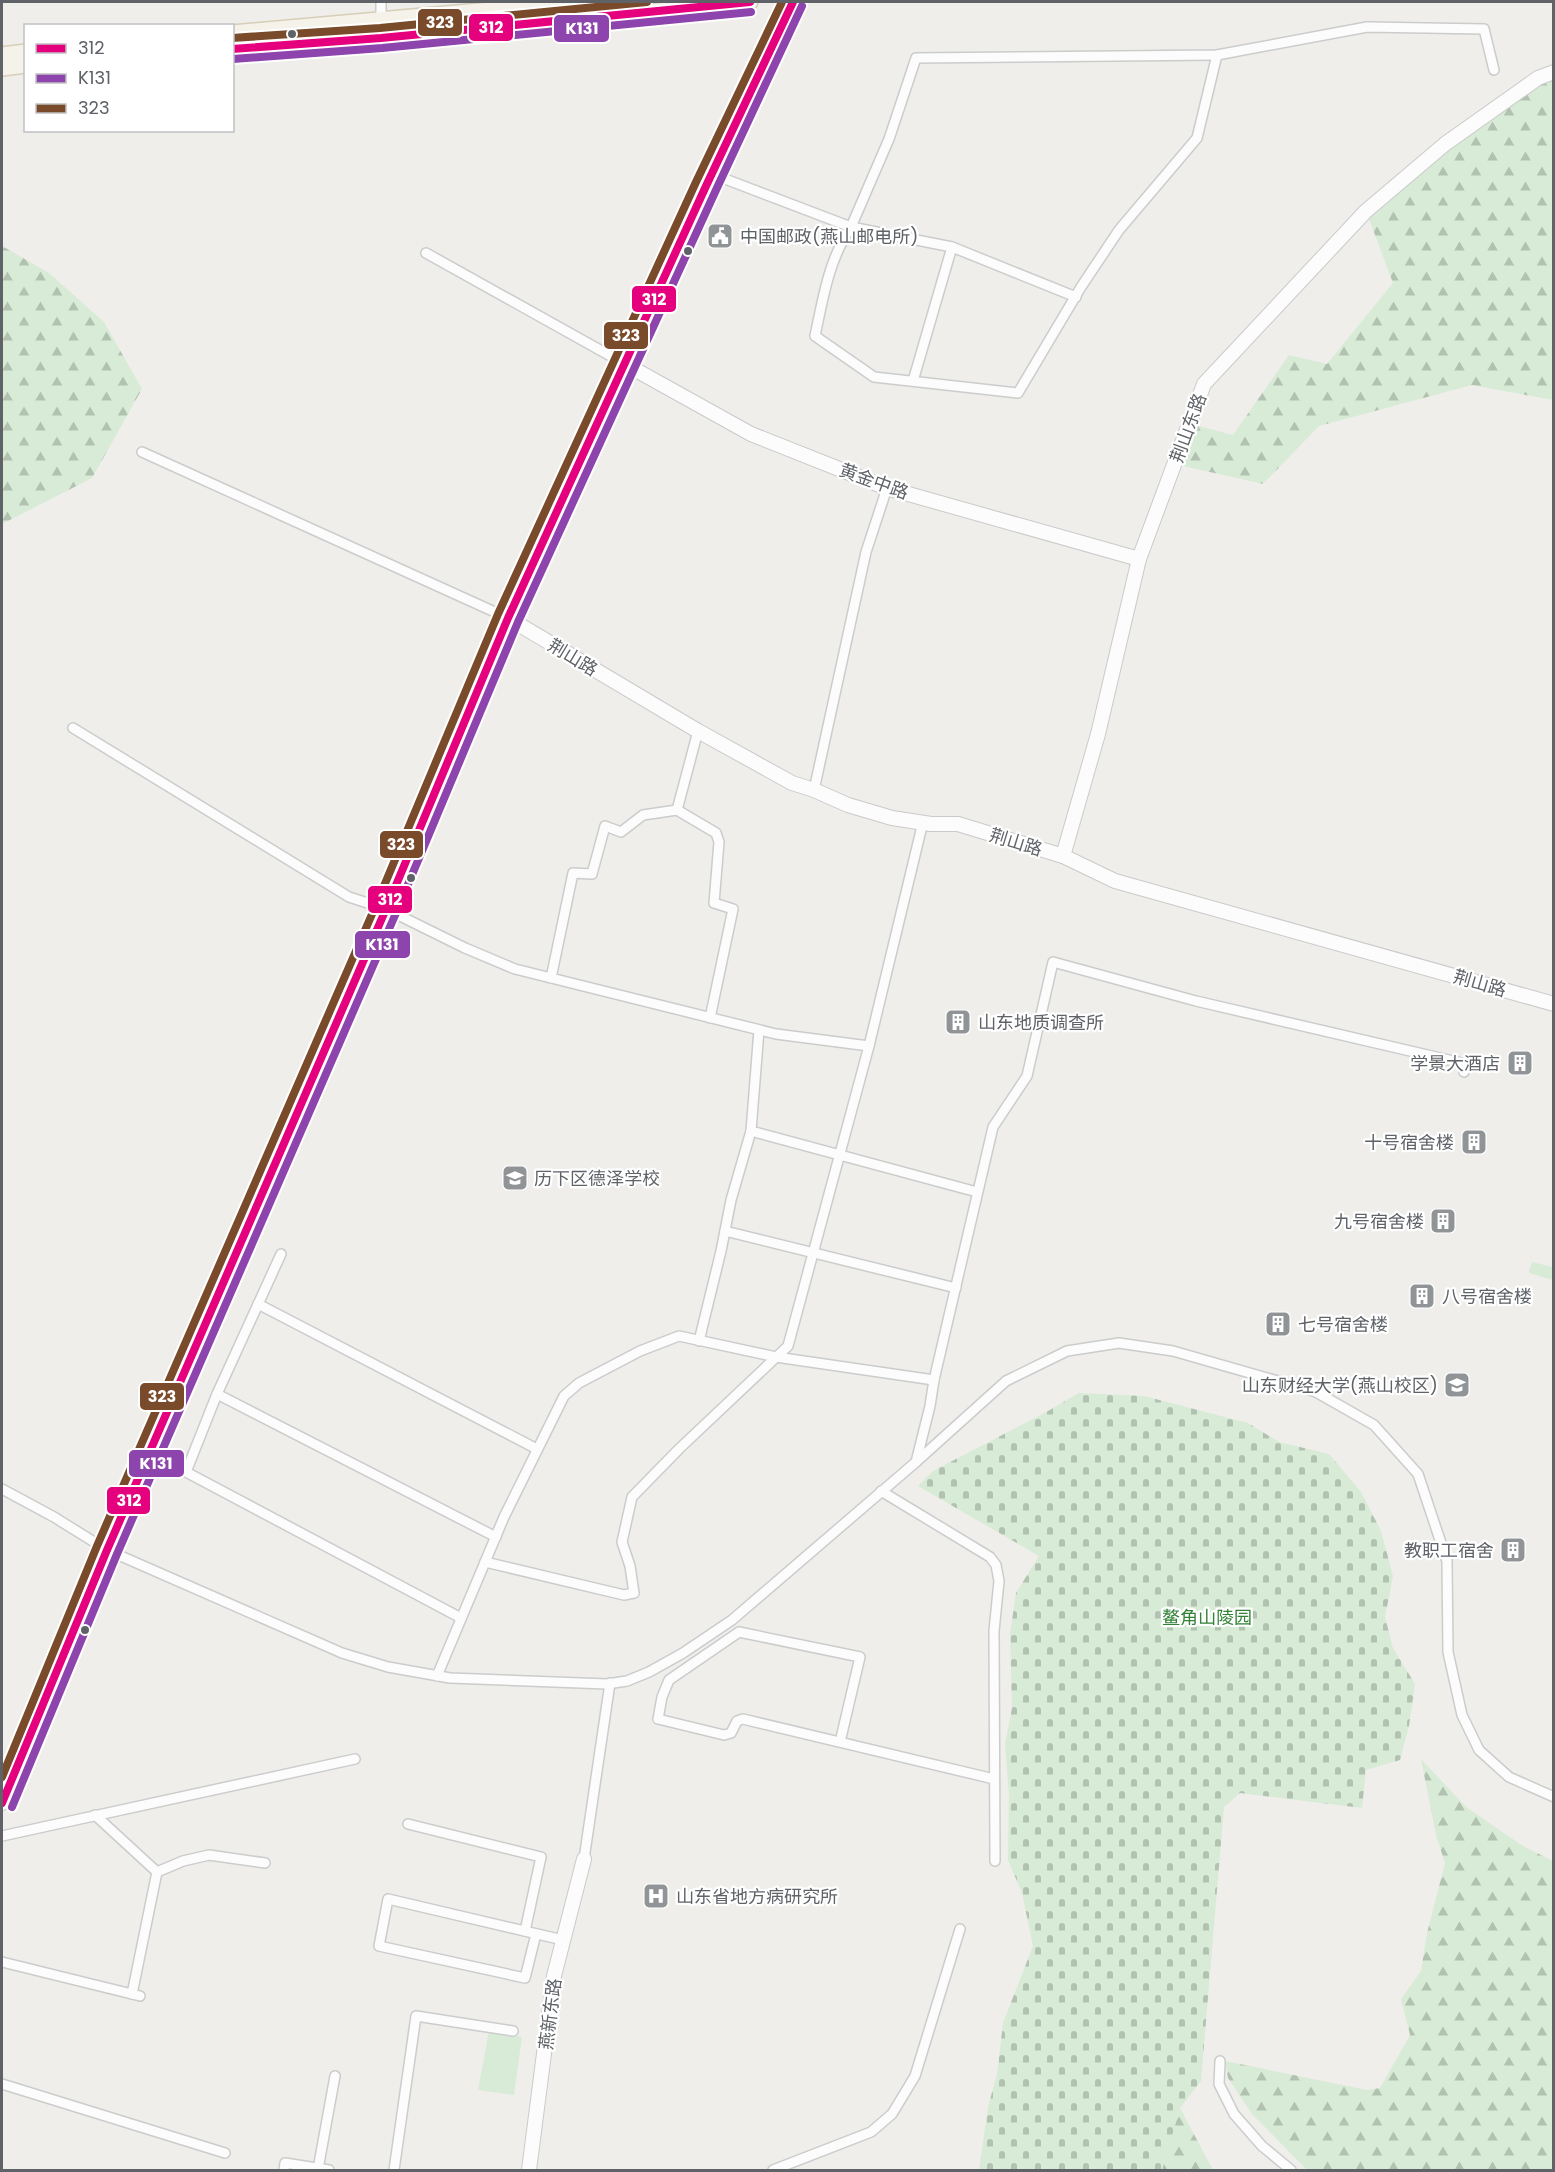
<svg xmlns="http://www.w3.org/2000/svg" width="1555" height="2172" font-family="Poppins,'Noto Sans SC',sans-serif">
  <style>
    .forest { fill: url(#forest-firs) }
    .cemetery { fill: url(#cemetery-stones) }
    .park { fill: #d8ebd6 }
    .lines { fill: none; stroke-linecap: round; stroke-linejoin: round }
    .street-casing { stroke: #cbcccc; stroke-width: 12 }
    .secondary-casing { stroke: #cacacb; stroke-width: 16 }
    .primary-casing { stroke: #d7ceb8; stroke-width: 18 }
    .street { stroke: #fdfcfc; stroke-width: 9 }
    .secondary { stroke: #fdfcfc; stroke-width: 14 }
    .primary { stroke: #f4f2e9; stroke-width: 15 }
    .bus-1-casing { stroke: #fff; stroke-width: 12 }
    .bus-2-casing { stroke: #fff; stroke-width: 12 }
    .bus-3-casing { stroke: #fff; stroke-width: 12 }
    .bus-1 { stroke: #e5007d; stroke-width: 8 }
    .bus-2 { stroke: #8e44ad; stroke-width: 8 }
    .bus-3 { stroke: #7a4b2a; stroke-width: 8 }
    .bus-dot { fill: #5f6368; stroke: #fff; stroke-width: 2 }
    .labels { text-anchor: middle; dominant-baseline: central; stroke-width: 4.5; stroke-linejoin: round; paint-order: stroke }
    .poi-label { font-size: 18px; fill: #5f6368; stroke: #fff; text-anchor: start }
    .street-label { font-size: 18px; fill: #5f6368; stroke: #fff }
    .park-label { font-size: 18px; fill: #348238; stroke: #fff }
    .line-badge { stroke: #fff; stroke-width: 2 }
    .badge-label { font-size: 16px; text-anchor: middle; font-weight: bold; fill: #fff }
  </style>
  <defs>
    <pattern id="forest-firs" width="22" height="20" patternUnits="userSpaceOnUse" patternTransform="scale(1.5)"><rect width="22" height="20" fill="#d8ebd6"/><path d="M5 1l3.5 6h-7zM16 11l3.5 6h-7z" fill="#b2c2b1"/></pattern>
    <pattern id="cemetery-stones" width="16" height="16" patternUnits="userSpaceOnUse" patternTransform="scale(1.5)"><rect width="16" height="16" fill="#d8ebd6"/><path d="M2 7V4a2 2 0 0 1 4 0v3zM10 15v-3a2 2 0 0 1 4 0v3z" fill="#b2c2b1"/></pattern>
  </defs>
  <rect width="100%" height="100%" fill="#efeeea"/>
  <!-- forest -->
  <g class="forest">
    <polygon points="1553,72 1553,400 1472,385 1319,426 1263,484 1183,466 1195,425 1233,435 1289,355 1327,364 1393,283 1366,211"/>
    <polygon points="2,246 49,273 104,322 142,389 92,478 2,524"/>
    <polygon points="1532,1262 1553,1267 1553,1280 1529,1273"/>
    <polygon points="1421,1759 1466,1807 1523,1846 1553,1861 1553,2170 1307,2170 1252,2114 1228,2078 1225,2061 1367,2090 1380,2088 1410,2035 1401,1999 1421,1971 1427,1933 1445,1863 1436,1835"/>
    <polygon points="1180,2108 1213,2170 1162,2170"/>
  </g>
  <!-- cemetery -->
  <polygon class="cemetery" points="1079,1393 1144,1396 1248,1423 1279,1442 1329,1454 1361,1492 1381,1531 1393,1576 1385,1617 1393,1648 1415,1684 1409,1726 1400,1760 1366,1770 1362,1808 1240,1793 1224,1807 1201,2081 1180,2108 1162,2170 979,2170 988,2107 997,2074 1003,2023 1033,1946 1022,1893 1008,1860 1009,1794 1005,1744 1012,1708 1010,1634 1016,1593 1039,1556 918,1486 933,1471 1048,1411"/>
  <!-- park -->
  <polygon class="park" points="489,2031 522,2037 514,2095 478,2090"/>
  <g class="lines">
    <!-- street casing -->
    <g class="street-casing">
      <g id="street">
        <polyline points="381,38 381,2"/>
        <polyline points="712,174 851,227 889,139 916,58 1217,55 1367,27 1484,29 1494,70"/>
        <polyline points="952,247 1076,297"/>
        <polyline points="426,253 625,364"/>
        <path d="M913 381 952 247 851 227C829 259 823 298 815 336L874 377 1018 393 1081 287 1119 230 1197 138 1217 55"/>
        <polyline points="142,452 508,618"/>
        <polyline points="73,728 349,897 386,909 465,948 515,969 776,1034 869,1046 923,822"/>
        <polyline points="814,790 866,552 887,488"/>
        <polyline points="677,810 716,833 719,842 714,903 733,909 710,1018"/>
        <polyline points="551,978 573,873 592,874 605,826 621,832 643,815 677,810 698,731"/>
        <polyline points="751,1131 977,1192"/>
        <polyline points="725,1231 956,1288"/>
        <polyline points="281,1254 217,1394 496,1537"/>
        <polyline points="258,1304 537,1449"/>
        <polyline points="699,1341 721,1251 731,1200 751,1131 759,1030"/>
        <polyline points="217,1394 186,1472 461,1618"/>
        <polyline points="916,1462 1006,1381 1067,1351 1119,1343 1173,1351 1316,1392 1374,1425 1418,1474 1447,1561 1448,1652 1462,1715 1479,1750 1509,1777 1554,1797"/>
        <polyline points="2,1489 54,1517 107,1550 342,1653 388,1667 450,1678 607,1684 627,1681 649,1672 683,1653 732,1620 916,1462 930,1406 934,1380 993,1127 1027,1076 1053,962 1196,1001 1466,1064 1464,1072"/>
        <polyline points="881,1491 990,1557 996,1565 999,1581 994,1631 995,1861"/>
        <polyline points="485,1562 624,1595 634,1593 630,1566 622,1542 632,1497 680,1448 788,1346 869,1046"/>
        <polyline points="437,1676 504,1517 564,1396 579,1383 640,1351 679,1336 776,1357 934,1380"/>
        <polyline points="840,1742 860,1657 739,1632 669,1680 662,1697 658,1719 724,1735 731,1733 737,1721 743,1719 994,1779"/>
        <polyline points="95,1815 157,1872 132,1994"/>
        <polyline points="408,1824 541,1857 525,1931"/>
        <polyline points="2,1836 355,1759"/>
        <polyline points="584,1859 610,1683"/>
        <polyline points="157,1872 183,1861 209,1855 265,1863"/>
        <polyline points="536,1934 525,1978 379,1946 388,1899 563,1940"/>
        <polyline points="2,1962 140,1996 136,1995"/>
        <polyline points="1220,2061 1219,2084 1234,2114 1262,2146 1291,2170"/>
        <polyline points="2,2084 225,2153"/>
        <polyline points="318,2169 335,2076"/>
        <polyline points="284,2170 285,2163 329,2170"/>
        <polyline points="394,2170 416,2016 513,2031"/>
        <polyline points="773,2170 871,2132 892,2114 915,2076 960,1929"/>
      </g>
    </g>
    <!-- secondary casing -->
    <g class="secondary-casing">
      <g id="secondary">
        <polyline points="625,364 751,434 887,488 1139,559"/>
        <polyline points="508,618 698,731 792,783 814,790 848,805 892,818 931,824 958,824 1063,856 1115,881 1554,1004"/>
        <polyline points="1063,856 1098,734 1139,559 1204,384 1366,211 1445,144 1538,78 1554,72"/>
        <polyline points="2,1803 107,1550 320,1057 386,909 508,618 706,186 793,2"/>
        <polyline points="529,2170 554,1976 584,1859"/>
      </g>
    </g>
    <!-- primary casing -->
    <g class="primary-casing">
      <g id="primary">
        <polyline points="232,33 580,2"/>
        <polyline points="232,49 381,38 750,2"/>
        <polyline points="2,55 26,52"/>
        <polyline points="2,68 26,65"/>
      </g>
    </g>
    <!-- street -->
    <use href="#street" class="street"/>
    <!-- secondary -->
    <use href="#secondary" class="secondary"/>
    <!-- primary -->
    <use href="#primary" class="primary"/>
    <!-- bus-1 casing -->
    <g class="bus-1-casing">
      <g id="bus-1">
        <polyline points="232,49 381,38 750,2"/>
        <polyline points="2,1803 107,1550 386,909 508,618 706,186 793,2"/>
      </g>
    </g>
    <!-- bus-2 casing -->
    <g class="bus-2-casing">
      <g id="bus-2">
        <polyline points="233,59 382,48 751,12"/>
        <polyline points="12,1807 117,1554 396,913 518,622 716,190 802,6"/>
      </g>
    </g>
    <!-- bus-3 casing -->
    <g class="bus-3-casing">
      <g id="bus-3">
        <polyline points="232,38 380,28 647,2"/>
        <polyline points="2,1777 97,1546 376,905 498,614 696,182 782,2"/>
      </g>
    </g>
    <!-- bus-1 -->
    <use href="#bus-1" class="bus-1"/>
    <!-- bus-2 -->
    <use href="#bus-2" class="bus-2"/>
    <!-- bus-3 -->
    <use href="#bus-3" class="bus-3"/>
  </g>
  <!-- icons -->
  <defs>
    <g id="civic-square" transform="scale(1.35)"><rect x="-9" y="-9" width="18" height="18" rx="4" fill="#919496" stroke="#fff"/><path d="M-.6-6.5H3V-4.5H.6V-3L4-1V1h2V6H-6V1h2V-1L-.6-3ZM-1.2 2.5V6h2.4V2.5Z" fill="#fff"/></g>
    <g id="building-square" transform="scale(1.35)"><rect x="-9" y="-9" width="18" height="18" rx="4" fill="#919496" stroke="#fff"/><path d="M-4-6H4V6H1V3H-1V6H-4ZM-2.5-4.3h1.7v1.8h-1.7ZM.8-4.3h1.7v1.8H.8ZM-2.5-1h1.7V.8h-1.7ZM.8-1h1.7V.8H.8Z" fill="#fff"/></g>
    <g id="school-square" transform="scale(1.35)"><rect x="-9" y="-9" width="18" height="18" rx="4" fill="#919496" stroke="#fff"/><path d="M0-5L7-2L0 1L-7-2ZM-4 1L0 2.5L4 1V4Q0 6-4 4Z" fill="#fff"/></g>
    <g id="university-square" transform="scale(1.35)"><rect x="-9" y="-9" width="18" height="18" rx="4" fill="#919496" stroke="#fff"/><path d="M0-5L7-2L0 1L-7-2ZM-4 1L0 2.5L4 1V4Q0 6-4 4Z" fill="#fff"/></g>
    <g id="hospital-square" transform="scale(1.35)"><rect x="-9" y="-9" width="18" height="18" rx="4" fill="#919496" stroke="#fff"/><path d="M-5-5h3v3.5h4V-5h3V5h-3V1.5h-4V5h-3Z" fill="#fff"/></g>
  </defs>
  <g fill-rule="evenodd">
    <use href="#civic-square" x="720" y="236"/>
    <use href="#building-square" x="958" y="1022"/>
    <use href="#building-square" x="1520" y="1063"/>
    <use href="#building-square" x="1474" y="1142"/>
    <use href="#school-square" x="515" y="1178"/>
    <use href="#building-square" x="1443" y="1221"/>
    <use href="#building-square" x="1422" y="1296"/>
    <use href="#building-square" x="1278" y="1324"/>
    <use href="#university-square" x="1457" y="1385"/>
    <use href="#building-square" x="1513" y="1550"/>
    <use href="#hospital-square" x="656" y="1896"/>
  </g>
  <!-- markers -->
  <g class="bus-dot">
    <circle cx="292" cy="34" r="5"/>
    <circle cx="688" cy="251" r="5"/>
    <circle cx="411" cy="878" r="5"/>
    <circle cx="85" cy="1630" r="5"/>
  </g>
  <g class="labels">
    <!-- poi labels -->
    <g class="poi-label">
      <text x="740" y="236">中国邮政(燕山邮电所)</text>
      <text x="978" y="1022">山东地质调查所</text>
      <text x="1500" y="1063" text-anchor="end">学景大酒店</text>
      <text x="1454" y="1142" text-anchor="end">十号宿舍楼</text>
      <text x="534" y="1178">历下区德泽学校</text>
      <text x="1424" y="1221" text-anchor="end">九号宿舍楼</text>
      <text x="1442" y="1296">八号宿舍楼</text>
      <text x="1298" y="1324">七号宿舍楼</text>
      <text x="1438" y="1385" text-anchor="end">山东财经大学(燕山校区)</text>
      <text x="1494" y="1550" text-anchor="end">教职工宿舍</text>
      <text x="676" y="1896">山东省地方病研究所</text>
    </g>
    <!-- street labels -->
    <g class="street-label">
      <text transform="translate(1188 428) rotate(-70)">荆山东路</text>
      <text transform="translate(874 481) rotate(20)">黄金中路</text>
      <text transform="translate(573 657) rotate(31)">荆山路</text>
      <text transform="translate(1016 842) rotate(17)">荆山路</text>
      <text transform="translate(1480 983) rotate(16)">荆山路</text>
      <text transform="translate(550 2014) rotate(-83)">燕新东路</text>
    </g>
    <!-- park labels -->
    <g class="park-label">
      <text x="1207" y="1617">鳌角山陵园</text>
    </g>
  </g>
  <g class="line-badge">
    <rect x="417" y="8" width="46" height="29" rx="6" fill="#7a4b2a"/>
    <rect x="468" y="13" width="46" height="29" rx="6" fill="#e5007d"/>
    <rect x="553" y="14" width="57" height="29" rx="6" fill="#8e44ad"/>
    <rect x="631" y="285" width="46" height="28" rx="6" fill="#e5007d"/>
    <rect x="603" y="321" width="46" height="29" rx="6" fill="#7a4b2a"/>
    <rect x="379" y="830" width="45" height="29" rx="6" fill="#7a4b2a"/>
    <rect x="367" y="885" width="46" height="29" rx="6" fill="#e5007d"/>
    <rect x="354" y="930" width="57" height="29" rx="6" fill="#8e44ad"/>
    <rect x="139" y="1382" width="46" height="29" rx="6" fill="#7a4b2a"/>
    <rect x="128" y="1449" width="57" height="29" rx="6" fill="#8e44ad"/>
    <rect x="106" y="1486" width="45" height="29" rx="6" fill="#e5007d"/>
  </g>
  <g class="badge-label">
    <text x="440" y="28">323</text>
    <text x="491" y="33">312</text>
    <text x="582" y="34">K131</text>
    <text x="654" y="305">312</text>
    <text x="626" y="341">323</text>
    <text x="401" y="850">323</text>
    <text x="390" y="905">312</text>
    <text x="382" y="950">K131</text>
    <text x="162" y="1402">323</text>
    <text x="156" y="1469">K131</text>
    <text x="129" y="1506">312</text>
  </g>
  <!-- border -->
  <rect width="1555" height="2172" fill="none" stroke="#5f6368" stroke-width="6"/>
  <!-- legend -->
  <rect x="24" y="24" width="210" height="108" fill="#ffffff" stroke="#bfc1c3" stroke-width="1.5"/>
  <rect x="36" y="44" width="30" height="9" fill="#e5007d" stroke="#bfc1c3" stroke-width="1.5"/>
  <text x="78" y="54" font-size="18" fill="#5f6368">312</text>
  <rect x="36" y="74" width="30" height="9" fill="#8e44ad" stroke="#bfc1c3" stroke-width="1.5"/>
  <text x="78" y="84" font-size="18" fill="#5f6368">K131</text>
  <rect x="36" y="104" width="30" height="9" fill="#7a4b2a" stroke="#bfc1c3" stroke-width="1.5"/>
  <text x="78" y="114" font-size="18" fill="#5f6368">323</text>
</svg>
